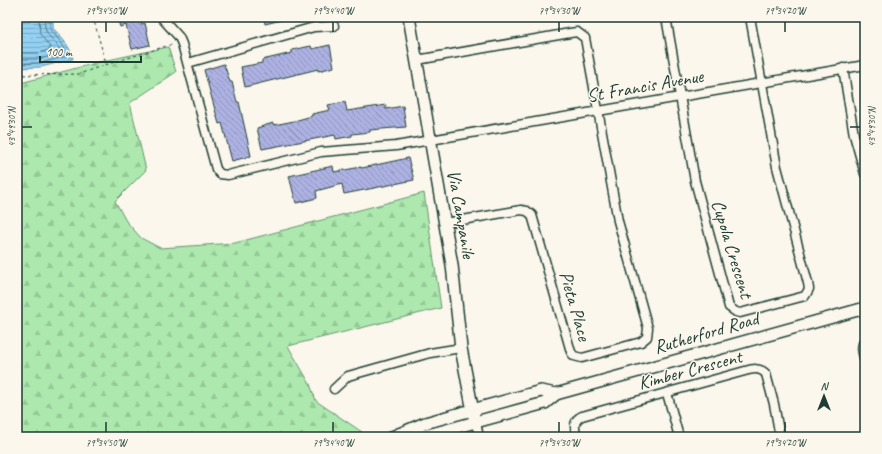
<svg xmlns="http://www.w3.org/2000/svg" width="882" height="454" font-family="Caveat,sans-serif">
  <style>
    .built { fill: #e4e2e9 }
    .forest { fill: url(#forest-firs); stroke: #669371 }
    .water { fill: url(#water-rules); stroke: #6595a7 }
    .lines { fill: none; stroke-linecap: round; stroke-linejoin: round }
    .shore { stroke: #4e7881; stroke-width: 1 }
    .building { fill: url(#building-back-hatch); stroke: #1f3d34 }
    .street-casing { stroke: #1f3d34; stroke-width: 11 }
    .secondary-casing { stroke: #1f3d34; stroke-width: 14 }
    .path { stroke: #1f3d34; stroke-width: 1; stroke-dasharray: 3 3; stroke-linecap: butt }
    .street { stroke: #fbf7ec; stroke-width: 8 }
    .secondary { stroke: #fbf7ec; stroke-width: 11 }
    .ticks { fill: none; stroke: #1f3d34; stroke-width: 1.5 }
    .labels { text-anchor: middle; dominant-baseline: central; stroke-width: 3; stroke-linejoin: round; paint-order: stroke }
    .street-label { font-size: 19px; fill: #1f3d34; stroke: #fbf7ec }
    .neatline { fill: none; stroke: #1f3d34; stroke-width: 1.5 }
    .ticks-label { font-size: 10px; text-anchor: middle; fill: #1f3d34 }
  </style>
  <defs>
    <pattern id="forest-firs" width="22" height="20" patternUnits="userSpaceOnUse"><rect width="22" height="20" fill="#ade9ae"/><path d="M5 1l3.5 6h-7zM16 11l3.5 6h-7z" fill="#94c996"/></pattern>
    <pattern id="water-rules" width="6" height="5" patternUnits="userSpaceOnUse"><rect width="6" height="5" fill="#94d0f4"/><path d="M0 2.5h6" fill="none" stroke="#78aac6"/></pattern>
    <pattern id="building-back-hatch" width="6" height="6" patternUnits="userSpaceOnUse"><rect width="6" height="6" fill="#aeb2e3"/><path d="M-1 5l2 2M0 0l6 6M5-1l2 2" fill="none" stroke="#8d92b9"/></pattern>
  </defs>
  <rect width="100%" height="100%" fill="#fbf7ec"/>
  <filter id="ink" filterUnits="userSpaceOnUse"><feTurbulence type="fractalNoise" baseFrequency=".025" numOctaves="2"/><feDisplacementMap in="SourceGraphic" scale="8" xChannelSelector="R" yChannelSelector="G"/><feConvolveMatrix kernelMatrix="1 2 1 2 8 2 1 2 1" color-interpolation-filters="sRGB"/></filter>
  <g filter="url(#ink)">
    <!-- built -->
    <polygon class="built" points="418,17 446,17 418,22"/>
    <!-- forest -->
    <polygon class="forest" points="168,47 176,72 130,103 146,170 115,201 126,221 141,238 160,248 235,243 424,193 441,308 288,346 310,384 316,401 362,432 345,437 17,437 17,84 99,62"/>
    <!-- water -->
    <path class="water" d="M17 17H59V18L53 19V28C61 37 71 47 73 59L41 67 17 68Z"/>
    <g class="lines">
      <!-- shore -->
      <g class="shore">
        <polyline points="17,53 39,53 51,49 50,47 40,34 39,17"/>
        <path d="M17 59H40L60 53C57 37 42 39 45 17"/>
        <polyline points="17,64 41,63 67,56 68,54 60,41 50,29 50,17"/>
      </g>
    </g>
    <!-- building -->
    <g class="building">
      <polygon points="117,17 139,17 141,24 145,23 150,45 132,49 126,25 120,27"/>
      <polygon points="264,17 286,17 286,19 265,24"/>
      <polygon points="330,45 334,67 318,71 318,69 245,87 241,67 262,63 262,60 292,53 292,50 311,46 312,49"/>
      <polygon points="224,64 230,82 232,82 237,102 239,102 251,156 232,161 222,123 219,124 204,70"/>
      <polygon points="345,102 347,111 386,105 386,109 403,106 406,127 370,130 370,132 352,134 352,136 336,139 335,135 262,149 257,128 273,123 274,125 294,121 312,116 312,114 330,110 328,105"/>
      <polygon points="408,158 414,180 344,194 342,184 316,191 317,198 296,203 289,176 333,166 334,172 361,167 362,168"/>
    </g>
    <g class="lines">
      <!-- street casing -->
      <g class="street-casing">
        <g id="street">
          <polyline points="161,17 179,37 182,44 216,169 220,174 228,175 321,152 396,146 865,65"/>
          <polyline points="666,17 695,181 729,307 736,312 740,313 805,296 809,289 808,283 777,167 750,17"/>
          <polyline points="417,60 570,33 577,32 585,38 618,221 648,328 647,337 641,342 582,358 574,356 571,352 532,215 527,211 521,210 445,223"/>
          <polyline points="188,63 314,27 334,26"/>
          <polyline points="843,68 854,135 865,174"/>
          <path d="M865 340C860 346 863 354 865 361"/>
          <polyline points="334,389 348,376 430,353 461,348"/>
          <polyline points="667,393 679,437"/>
          <polyline points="475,418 479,437"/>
          <path d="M577 437C574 428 573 420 582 416L745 371C752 369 760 367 766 374L774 404 780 437"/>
        </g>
      </g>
      <!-- secondary casing -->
      <g class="secondary-casing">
        <g id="secondary">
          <polyline points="409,17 452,265 461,348 474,417"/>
          <polyline points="399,434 428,435 545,403 556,394 865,308"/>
          <polyline points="392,437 425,423 541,391 556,394"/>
        </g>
      </g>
      <!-- path -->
      <g class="path">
        <polyline points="93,17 106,64"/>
        <polyline points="17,75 79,74 102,66 173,44"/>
      </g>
      <!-- street -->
      <use href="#street" class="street"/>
      <!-- secondary -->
      <use href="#secondary" class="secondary"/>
    </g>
  </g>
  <!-- ticks -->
  <path class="ticks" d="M106 22V32M333 22V32M559 22V32M785 22V32M22 127H32M850 127H860M106 422V432M333 422V432M559 422V432M785 422V432"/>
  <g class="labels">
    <!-- street labels -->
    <g class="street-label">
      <text transform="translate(645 86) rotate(-10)">St Francis Avenue</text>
      <text transform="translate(461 214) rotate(80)">Via Campanile</text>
      <text transform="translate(732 249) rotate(73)">Cupola Crescent</text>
      <text transform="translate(575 306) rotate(74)">Pieta Place</text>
      <text transform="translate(706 333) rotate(-16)">Rutherford Road</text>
      <text transform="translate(690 370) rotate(-15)">Kimber Crescent</text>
    </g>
  </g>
  <!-- margin -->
  <rect width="882" height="454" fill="none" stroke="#fbf7ec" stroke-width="44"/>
  <!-- north arrow -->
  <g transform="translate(824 396)" stroke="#fbf7ec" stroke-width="3" paint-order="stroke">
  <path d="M0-3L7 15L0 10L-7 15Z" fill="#1f3d34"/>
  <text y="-6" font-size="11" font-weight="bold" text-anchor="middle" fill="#1f3d34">N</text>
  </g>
  <!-- scale -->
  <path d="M40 56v6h101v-6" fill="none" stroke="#1f3d34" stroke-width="2"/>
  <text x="46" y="56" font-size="12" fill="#1f3d34" stroke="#fbf7ec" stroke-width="3" paint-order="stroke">100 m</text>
  <rect x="22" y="22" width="838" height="410" class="neatline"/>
  <g class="ticks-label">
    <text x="106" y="14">79°34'50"W</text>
    <text x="333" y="14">79°34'40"W</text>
    <text x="559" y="14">79°34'30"W</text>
    <text x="785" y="14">79°34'20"W</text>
    <text transform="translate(11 127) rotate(-90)" y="4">43°49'30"N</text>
    <text transform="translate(871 127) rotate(-90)" y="4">43°49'30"N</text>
    <text x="106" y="446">79°34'50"W</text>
    <text x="333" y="446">79°34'40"W</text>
    <text x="559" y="446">79°34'30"W</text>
    <text x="785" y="446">79°34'20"W</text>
  </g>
</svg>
